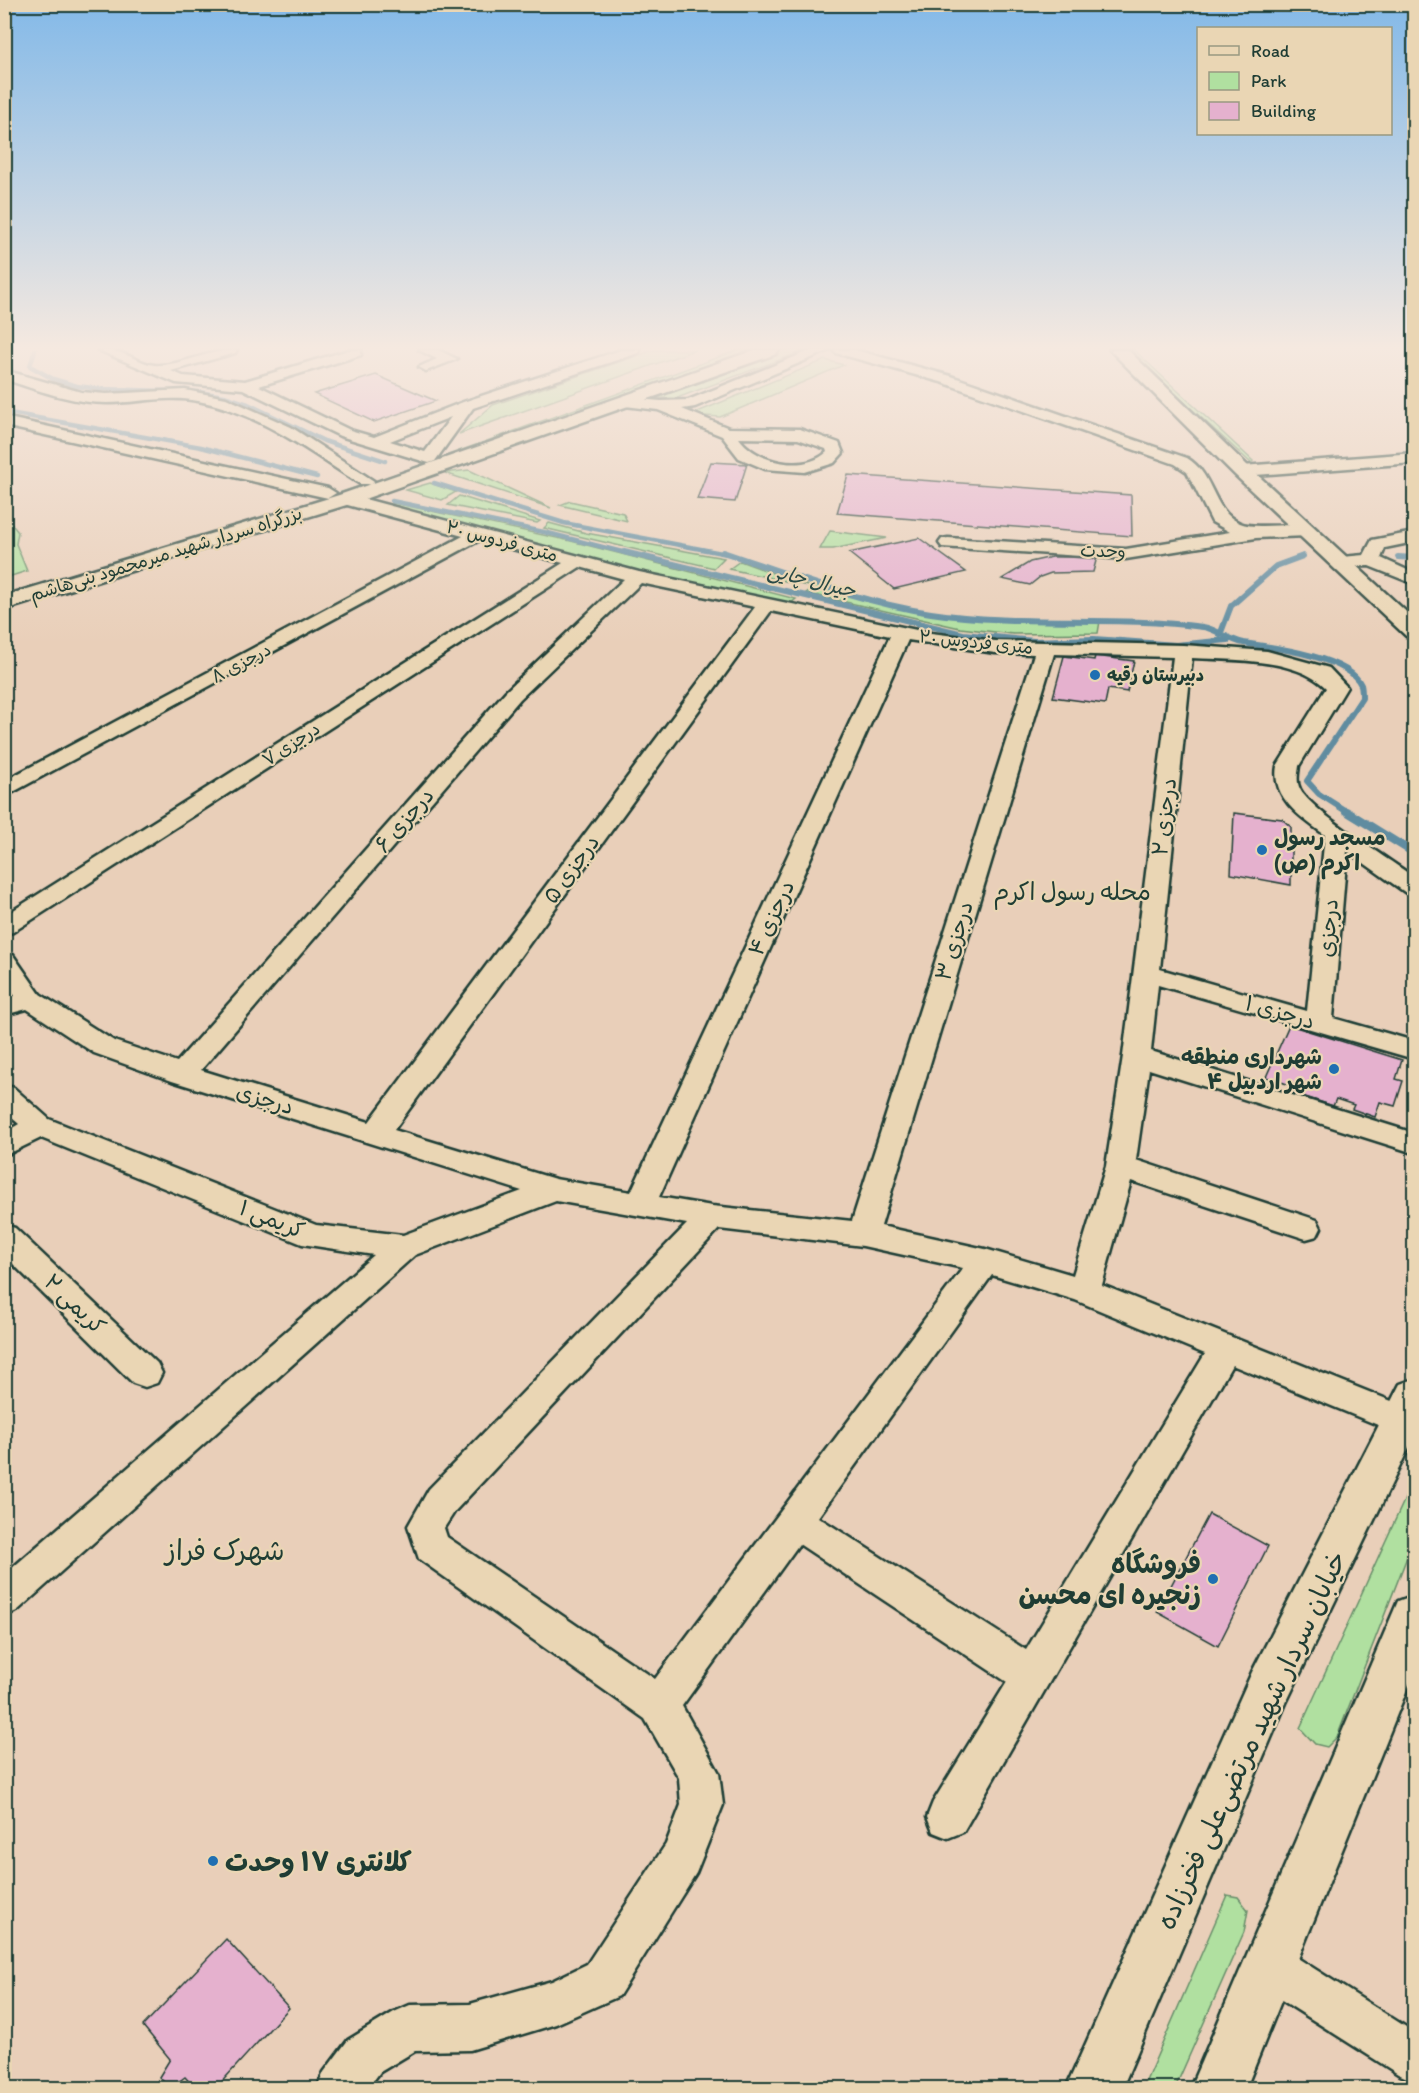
<svg xmlns="http://www.w3.org/2000/svg" width="1419" height="2093" font-family="Itim,'Playpen Sans Arabic',sans-serif">
  <style>
    .green { fill: #b0e0a0; stroke: #688e6a; stroke-width: 1.5 }
    .lines { fill: none; stroke-linecap: round; stroke-linejoin: round }
    .stream-far2 { stroke: #608ca0; stroke-width: 4.5 }
    .stream-far1 { stroke: #608ca0; stroke-width: 6 }
    .stream { stroke: #608ca0; stroke-width: 8 }
    .building { fill: #e5b1ce; stroke: #1f3d34; stroke-width: 1.5 }
    .minor-casing { stroke: #1f3d34; stroke-width: 5 }
    .major-casing { stroke: #1f3d34; stroke-width: 5 }
    .highway-casing { stroke: #1f3d34; stroke-width: 5 }
    .minor { fill: #ead6b4; fill-rule: evenodd }
    .major { fill: #ead6b4; fill-rule: evenodd }
    .highway { fill: #ead6b4; fill-rule: evenodd }
    .poi-dot { fill: #1f6fb2; stroke: #ead6b4; stroke-width: 2 }
    .labels { text-anchor: middle; dominant-baseline: central; stroke-width: 4.5; stroke-linejoin: round; paint-order: stroke }
    .far-street-label { font-size: 18px; fill: #1f3d34; stroke: #ead6b4 }
    .far-poi-label { font-size: 18px; font-weight: bold; fill: #1f3d34; stroke: #ead6b4; text-anchor: start }
    .far-water-label { font-size: 20px; font-style: italic; fill: #2a4a46; stroke: #ead6b4 }
    .street-label { font-size: 22px; fill: #1f3d34; stroke: #ead6b4 }
    .poi-label { font-size: 22px; font-weight: bold; fill: #1f3d34; stroke: #ead6b4; text-anchor: start }
    .neighbourhood-label { font-size: 24px; fill: #1f3d34; stroke: #ead6b4 }
    .near-poi-label { font-size: 27px; font-weight: bold; fill: #1f3d34; stroke: #ead6b4; text-anchor: end }
    .near-street-label { font-size: 27px; fill: #1f3d34; stroke: #ead6b4 }
    .near-neighbourhood-label { font-size: 28px; fill: #1f3d34; stroke: #ead6b4 }
  </style>
  <rect width="100%" height="100%" fill="#e9cfb9"/>
  <filter id="ink" filterUnits="userSpaceOnUse"><feTurbulence type="fractalNoise" baseFrequency=".0167" numOctaves="2"/><feDisplacementMap in="SourceGraphic" scale="12" xChannelSelector="R" yChannelSelector="G"/><feConvolveMatrix kernelMatrix="1 2 1 2 8 2 1 2 1" color-interpolation-filters="sRGB"/></filter>
  <g filter="url(#ink)">
    <!-- green -->
    <g class="green">
      <polygon points="654,350 695,350 459,434 493,405"/>
      <polygon points="738,350 749,350 393,480 177,546 387,477"/>
      <polygon points="772,350 806,350 677,398 634,398"/>
      <polygon points="1127,350 1134,350 1253,461 1251,463"/>
      <polygon points="825,360 844,365 720,417 690,415"/>
      <polygon points="469,470 551,508 445,473"/>
      <polygon points="430,483 456,492 442,500 406,490"/>
      <polygon points="459,496 540,521 537,523 448,505"/>
      <polygon points="570,501 623,513 627,521 560,505"/>
      <polygon points="394,503 571,541 796,599 786,607 628,569 389,505"/>
      <polygon points="5,516 18,532 16,544 27,571 5,578"/>
      <polygon points="549,523 586,533 724,558 714,568 544,528"/>
      <polygon points="830,531 887,538 833,549 820,549"/>
      <polygon points="740,561 808,586 729,569"/>
      <polygon points="818,585 898,607 954,616 1100,621 1098,633 1013,634 960,628 806,593"/>
      <polygon points="1414,1479 1414,1539 1337,1737 1327,1747 1315,1744 1300,1728"/>
      <polygon points="1227,1895 1238,1897 1248,1910 1244,1932 1175,2088 1143,2088"/>
    </g>
    <g class="lines">
      <!-- stream-far2 -->
      <g class="stream-far2">
        <polyline points="35,350 30,366 53,379 77,386 101,389 199,392 224,396 248,404 324,441 385,461"/>
        <polyline points="4,412 201,447 317,477"/>
        <polyline points="434,483 564,523 727,554"/>
        <polyline points="392,501 544,532 630,554"/>
      </g>
      <!-- stream-far1 -->
      <g class="stream-far1">
        <polyline points="624,552 963,634 1034,641 1094,639 1176,645 1228,640"/>
        <path d="M723 552C791 575 860 602 931 613 1021 627 1113 615 1203 627 1215 628 1228 640 1244 643 1272 647 1349 657 1361 685 1362 688 1362 694 1362 698L1307 781 1319 794 1349 813"/>
        <polyline points="1398,557 1414,558"/>
        <polyline points="1220,635 1231,606 1276,566 1303,556"/>
      </g>
      <!-- stream -->
      <polyline class="stream" points="1346,811 1414,853"/>
    </g>
    <!-- building -->
    <g class="building">
      <polygon points="376,375 436,401 374,422 314,394"/>
      <polygon points="711,462 747,464 735,502 697,499"/>
      <polygon points="848,475 1131,495 1132,536 837,513"/>
      <polygon points="919,538 966,572 894,589 849,553"/>
      <polygon points="1052,557 1097,557 1093,572 1051,573 1040,577 1030,585 1002,579 1030,562"/>
      <polygon points="1064,656 1094,660 1095,656 1134,661 1127,692 1108,689 1105,704 1053,697"/>
      <polygon points="1234,813 1282,819 1291,827 1291,885 1231,874"/>
      <polygon points="1289,1025 1402,1060 1396,1079 1403,1081 1395,1106 1380,1102 1375,1117 1352,1109 1354,1105 1336,1099 1333,1106 1287,1091 1290,1085 1266,1077"/>
      <polygon points="1209,1514 1268,1546 1218,1646 1157,1612"/>
      <polygon points="226,1939 289,2008 216,2088 195,2088 185,2077 170,2088 159,2077 170,2059 143,2026"/>
    </g>
    <g class="lines">
      <!-- minor casing -->
      <g class="minor-casing">
        <g id="minor">
          <path d="M98 350C123 347 142 367 160 365 186 364 208 350 237 350L235 353 171 371 183 376 245 381 349 350H361V355L259 386 350 430 374 437 463 402 621 350H640L638 353 473 408 435 461 429 463 340 436 243 389 176 383ZM451 417 425 452 390 441Z"/>
          <polygon points="419,350 438,350 457,359 426,371 419,367 437,359"/>
          <path d="M812 350H830L695 407 682 409 729 428 800 429 839 443 843 453 834 463 805 472 765 469 739 458 722 436 658 410 625 406 618 402 625 398 661 401 688 400ZM739 438 798 439 826 449 827 452C803 474 756 462 739 438Z"/>
          <path d="M834 350H855L951 376 1187 458C1215 475 1211 510 1240 523 1258 531 1308 519 1317 531L1308 536 1256 538 1126 559 942 547 939 543 942 539 948 538 1126 549 1230 532 1212 522 1187 472 1175 464 941 382 836 353Z"/>
          <path d="M4 370 81 392 106 394 185 390 226 398 291 427 374 481 372 484H360C310 452 258 412 198 401 168 395 137 403 107 403 72 403 37 390 4 379Z"/>
          <polygon points="4,417 328,488 336,493 328,498 4,426"/>
          <polygon points="1414,453 1414,463 1242,476 1234,471 1242,466"/>
          <path d="M346 494 639 572 931 633 995 641 1183 645 1267 651 1329 668 1347 687 1299 766C1298 774 1296 781 1300 789 1311 811 1390 860 1414 877V895L1406 893 1347 851 1333 1018 1414 1041V1059L1158 985 1151 1051 1414 1133V1153L1149 1069 1136 1160 1317 1220 1321 1228 1317 1236 1306 1239 1131 1181 1102 1285 1414 1410V1429L1402 1434 1390 1430 1232 1365 963 1832 948 1838 933 1832 927 1817 933 1802 1007 1682 799 1544 682 1706 719 1773 723 1805 696 1873 619 1996 556 2024 470 2050 415 2051 380 2072 368 2088H317L324 2072 348 2040 394 2012 410 2005 470 2004 552 1981 587 1964 666 1844 681 1805 679 1778 645 1719 419 1559 408 1526 429 1489 687 1224 556 1201 415 1255 17 1611 4 1616V1575L374 1255 302 1244 41 1138 4 1156V1133L19 1124 4 1111V1085L14 1088 49 1119 316 1225 403 1235 522 1191 172 1081 94 1053 27 1009 4 1015V998L15 996 4 981V953L13 955 40 994 114 1041 177 1062 506 691 624 579 580 567 13 932 4 934V916L563 563 480 540 4 797V781L463 536 340 503 338 499ZM641 583 755 607 369 1122 201 1070 520 699ZM771 611 890 636 631 1192 555 1179 394 1130ZM908 640 995 653 1034 654 852 1221 712 1206 659 1197ZM1054 654 1173 657 1123 1056 1106 1166 1073 1275 985 1249 881 1226ZM1192 658C1232 660 1297 658 1326 688L1277 766C1271 798 1302 818 1325 835L1307 1011 1160 969ZM719 1229 863 1246 963 1268 655 1679 447 1537 444 1528 455 1511ZM992 1275 1075 1300 1205 1354 1026 1650 818 1517Z"/>
          <polygon points="1414,532 1414,542 1385,548 1381,558 1414,573 1414,584 1369,566 1342,567 1333,562 1342,557 1364,555 1372,540"/>
          <polygon points="4,1225 15,1228 157,1363 162,1373 157,1383 145,1387 133,1383 4,1255"/>
          <polygon points="1269,1944 1285,1950 1414,2032 1414,2081 1398,2074 1253,1982 1247,1966 1253,1950"/>
        </g>
      </g>
      <!-- major casing -->
      <g class="major-casing">
        <g id="major">
          <polygon points="1110,350 1128,350 1249,467 1414,619 1414,638 1406,636 1235,475"/>
          <polygon points="1414,1379 1414,1437 1286,1703 1122,2088 1066,2088 1252,1672 1400,1384"/>
          <polygon points="1414,1595 1414,1672 1246,2088 1190,2088 1398,1601"/>
        </g>
      </g>
      <!-- highway casing -->
      <g class="highway-casing">
        <polygon id="highway" points="755,350 779,350 776,354 353,503 4,610 4,596 339,495"/>
      </g>
      <!-- minor -->
      <use href="#minor" class="minor"/>
      <!-- major -->
      <use href="#major" class="major"/>
      <!-- highway -->
      <use href="#highway" class="highway"/>
    </g>
  </g>
  <!-- sky -->
  <linearGradient id="sky" x2="0" y2="1"><stop stop-color="#83b9e8"/><stop offset="0.54" stop-color="#f5e9e0"/><stop offset="1" stop-color="#f5e9e0" stop-opacity="0"/></linearGradient>
  <rect width="1419" height="643" fill="url(#sky)"/>
  <!-- markers -->
  <g class="poi-dot">
    <circle cx="1095" cy="675" r="6"/>
    <circle cx="1262" cy="850" r="6"/>
    <circle cx="1334" cy="1069" r="6"/>
    <circle cx="1213" cy="1579" r="6"/>
    <circle cx="213" cy="1861" r="6"/>
  </g>
  <g class="labels">
    <!-- far-street labels -->
    <g class="far-street-label">
      <text transform="translate(502 541) rotate(15)">۲۰ متری فردوس</text>
      <text transform="translate(1103 551) rotate(2)">وحدت</text>
      <text transform="translate(166 554) rotate(-17)">بزرگراه سردار شهید میرمحمود بنی‌هاشم</text>
      <text transform="translate(976 642) rotate(6)">۲۰ متری فردوس</text>
      <text transform="translate(241 663) rotate(-28)">درجزی ۸</text>
      <text transform="translate(291 744) rotate(-33)">درجزی ۷</text>
    </g>
    <!-- far-poi labels -->
    <g class="far-poi-label">
      <text x="1107" y="675">دبیرستان رقیه</text>
    </g>
    <!-- far-water labels -->
    <g class="far-water-label">
      <text transform="translate(812 580) rotate(14)">جیرال چایی</text>
    </g>
    <!-- street labels -->
    <g class="street-label">
      <text transform="translate(1164 817) rotate(-83)">درجزی ۲</text>
      <text transform="translate(404 820) rotate(-49)">درجزی ۶</text>
      <text transform="translate(571 869) rotate(-54)">درجزی ۵</text>
      <text transform="translate(771 918) rotate(-65)">درجزی ۴</text>
      <text transform="translate(1328 928) rotate(-85)">درجزی</text>
      <text transform="translate(954 941) rotate(-73)">درجزی ۳</text>
      <text transform="translate(1280 1012) rotate(16)">درجزی ۱</text>
      <text transform="translate(265 1099) rotate(17)">درجزی</text>
      <text transform="translate(272 1219) rotate(22)">کریمی ۱</text>
      <text transform="translate(75 1304) rotate(44)">کریمی ۲</text>
    </g>
    <!-- poi labels -->
    <g class="poi-label">
      <text x="1274" y="837">مسجد رسول<tspan x="1274" dy="25">اکرم (ص)</tspan></text>
      <text x="1322" y="1056" text-anchor="end">شهرداری منطقه<tspan x="1322" dy="25">۴ شهر اردبیل</tspan></text>
    </g>
    <!-- neighbourhood labels -->
    <g class="neighbourhood-label">
      <text x="1072" y="891">محله رسول اکرم</text>
    </g>
    <!-- near-poi labels -->
    <g class="near-poi-label">
      <text x="1201" y="1563">فروشگاه<tspan x="1201" dy="31">زنجیره ای محسن</tspan></text>
      <text x="225" y="1861" text-anchor="start">کلانتری ۱۷ وحدت</text>
    </g>
    <!-- near-street labels -->
    <g class="near-street-label">
      <text transform="translate(1251 1740) rotate(-65)">خیابان سردار شهید مرتضی‌علی فخرزاده</text>
    </g>
    <!-- near-neighbourhood labels -->
    <g class="near-neighbourhood-label">
      <text x="225" y="1550">شهرک فراز</text>
    </g>
  </g>
  <!-- margin -->
  <rect width="1419" height="2093" fill="none" stroke="#ead6b4" stroke-width="24"/>
  <rect x="12" y="12" width="1395" height="2069" fill="none" stroke="#1f3d34" stroke-width="2" filter="url(#ink)"/>
  <!-- legend -->
  <rect x="1197" y="27" width="195" height="108" fill="#ead6b4" stroke="#999981" stroke-width="1.5"/>
  <rect x="1209" y="46" width="30" height="9" fill="#ead6b4" stroke="#999981" stroke-width="1.5"/>
  <text x="1251" y="57" font-size="18" fill="#1f3d34">Road</text>
  <rect x="1209" y="72" width="30" height="18" fill="#b0e0a0" stroke="#999981" stroke-width="1.5"/>
  <text x="1251" y="87" font-size="18" fill="#1f3d34">Park</text>
  <rect x="1209" y="102" width="30" height="18" fill="#e5b1ce" stroke="#999981" stroke-width="1.5"/>
  <text x="1251" y="117" font-size="18" fill="#1f3d34">Building</text>
</svg>
